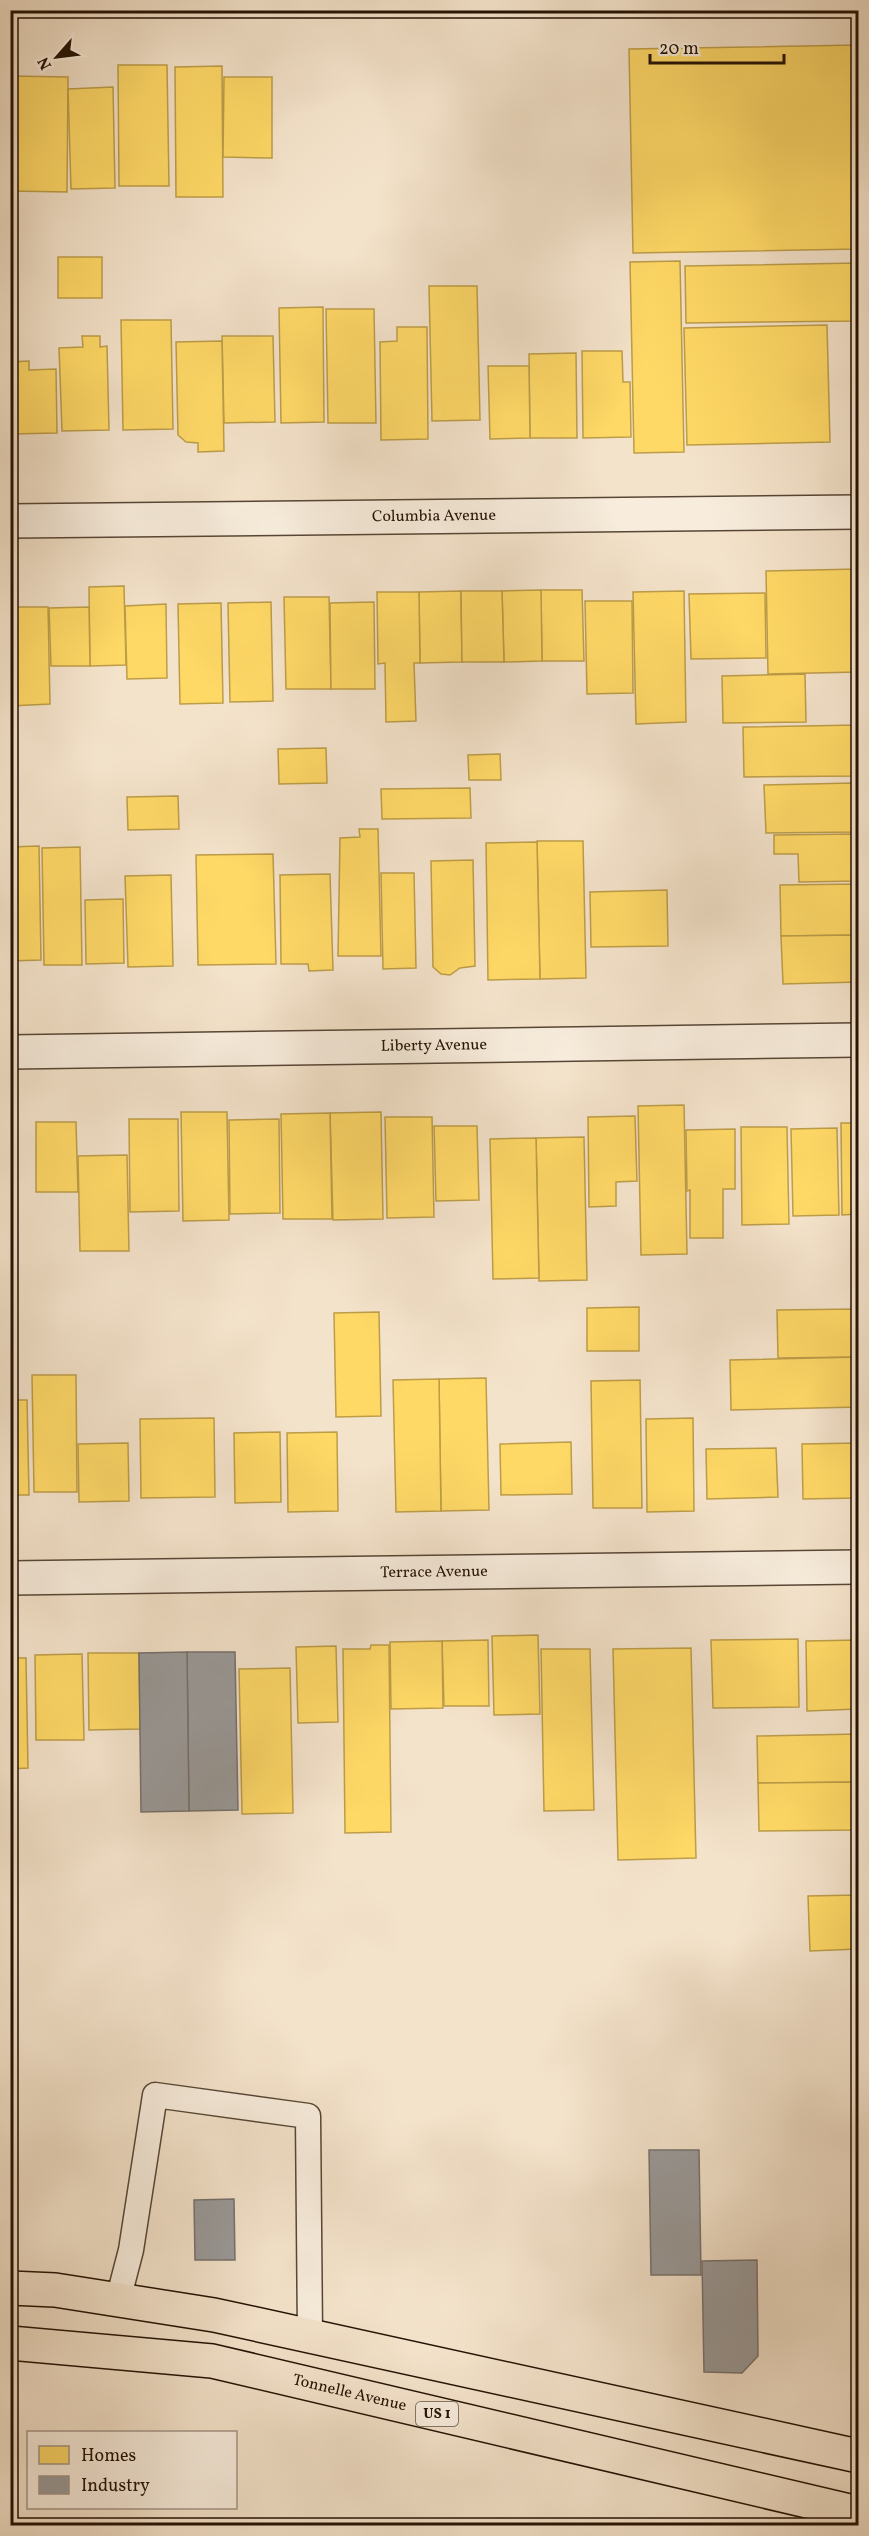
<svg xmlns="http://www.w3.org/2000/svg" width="869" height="2536" font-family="Vollkorn,serif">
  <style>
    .homes { fill: #ffd966; stroke: #bd9d48; stroke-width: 1.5 }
    .industry { fill: #999; stroke: #76706c; stroke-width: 1.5 }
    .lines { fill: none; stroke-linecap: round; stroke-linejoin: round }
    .service-casing { stroke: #574635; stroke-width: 27 }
    .minor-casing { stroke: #574635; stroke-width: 36 }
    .trunk-casing { stroke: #231103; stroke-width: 36 }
    .service { stroke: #f8eddd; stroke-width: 24 }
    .minor { stroke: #f8eddd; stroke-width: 33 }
    .trunk { stroke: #f4e3cb; stroke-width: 33 }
    .labels { text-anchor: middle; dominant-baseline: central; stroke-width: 6; stroke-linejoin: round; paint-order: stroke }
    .shield { fill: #f8eddd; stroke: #635344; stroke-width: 1.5 }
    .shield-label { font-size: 15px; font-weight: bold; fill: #231103 }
    .street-label { font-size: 16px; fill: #231103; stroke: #f8eddd }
  </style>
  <rect width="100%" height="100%" fill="#f4e3cb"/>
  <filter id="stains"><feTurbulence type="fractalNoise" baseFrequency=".00333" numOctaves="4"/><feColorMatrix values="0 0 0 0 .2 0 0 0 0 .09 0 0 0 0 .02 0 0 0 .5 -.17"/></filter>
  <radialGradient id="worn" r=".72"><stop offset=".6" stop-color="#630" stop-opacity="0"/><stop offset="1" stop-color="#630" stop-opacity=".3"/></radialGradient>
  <!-- homes -->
  <g class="homes">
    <polygon points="858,45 858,249 633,253 629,49"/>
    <polygon points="118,65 167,65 169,186 119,186"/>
    <polygon points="222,66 223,197 176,197 175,67"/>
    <polygon points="10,76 68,77 67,192 10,191"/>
    <polygon points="224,77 272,77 272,158 223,157"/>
    <polygon points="113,87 115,188 71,189 68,89"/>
    <rect x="58" y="257" width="44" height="41"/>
    <polygon points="680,261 684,452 634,453 630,262"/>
    <polygon points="858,263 858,321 686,323 685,266"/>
    <polygon points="429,286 477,286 480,420 432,421"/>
    <polygon points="323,307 324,422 281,423 279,308"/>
    <polygon points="326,309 374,309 376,423 328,423"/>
    <polygon points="121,320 171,320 173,429 123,430"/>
    <polygon points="827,325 830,442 687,445 684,328"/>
    <polygon points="397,327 427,327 428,439 381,440 380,342 397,341"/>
    <polygon points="82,336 100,336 100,347 107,346 109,430 62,431 59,348 83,347"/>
    <polygon points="222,336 273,336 275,422 224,423"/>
    <polygon points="222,341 224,451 198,452 198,443 186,442 178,435 176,342"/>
    <polygon points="582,351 622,351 623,382 630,382 631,437 583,438"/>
    <polygon points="576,353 577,438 530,438 529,354"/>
    <polygon points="29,361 29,370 56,369 57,433 11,434 10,362"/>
    <polygon points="488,366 529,366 530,438 490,439"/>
    <polygon points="858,569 858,672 768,674 766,571"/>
    <polygon points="124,586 126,665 90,666 89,587"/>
    <polygon points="541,590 582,590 584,661 542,661"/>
    <polygon points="541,590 542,661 504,662 502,591"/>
    <polygon points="461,591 462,662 420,663 419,592"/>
    <polygon points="461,591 502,591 504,662 462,662"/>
    <polygon points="684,591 686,722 636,724 633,592"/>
    <polygon points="377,592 419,592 420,663 414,663 416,721 386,722 385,663 378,664"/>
    <polygon points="765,593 766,658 691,659 689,594"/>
    <polygon points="284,597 329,597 331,689 286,689"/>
    <polygon points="585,601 632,601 633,693 587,694"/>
    <polygon points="271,602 273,701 230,702 228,603"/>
    <polygon points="374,602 375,689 331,689 330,603"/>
    <polygon points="221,603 223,703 180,704 178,604"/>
    <polygon points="166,604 167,678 127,679 125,606"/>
    <polygon points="10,607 48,607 50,704 10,706"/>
    <polygon points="89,607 90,666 51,666 49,608"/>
    <polygon points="805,674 806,722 723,723 722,676"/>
    <polygon points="858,725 858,776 744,777 743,727"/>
    <polygon points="326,748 327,783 279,784 278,749"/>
    <polygon points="500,754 501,780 469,780 468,755"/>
    <polygon points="853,783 855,832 766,833 764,785"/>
    <polygon points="470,788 471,818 382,819 381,789"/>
    <polygon points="178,796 179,829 128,830 127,797"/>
    <polygon points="359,829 378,829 381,956 338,956 340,838 360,837"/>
    <polygon points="858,834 858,881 799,882 798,854 774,854 774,835"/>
    <polygon points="537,841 583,841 586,978 540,979"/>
    <polygon points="537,842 540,979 488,980 486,843"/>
    <polygon points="39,846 41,960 10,961 10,847"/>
    <polygon points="80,847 82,965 44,965 42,848"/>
    <polygon points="273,854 276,964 198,965 196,855"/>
    <polygon points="473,860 475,966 460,968 450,975 441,974 433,967 431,861"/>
    <polygon points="381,873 414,873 416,968 383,969"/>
    <polygon points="330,874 333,970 309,971 308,964 281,964 280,875"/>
    <polygon points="171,875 173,966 128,967 125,876"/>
    <polygon points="858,884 858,935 781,936 780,885"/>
    <polygon points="667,890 668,946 591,947 590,892"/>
    <polygon points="123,899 124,963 86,964 85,900"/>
    <polygon points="858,935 858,982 783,984 781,936"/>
    <polygon points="684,1105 687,1254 641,1255 638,1106"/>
    <polygon points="181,1112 227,1112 229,1220 183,1221"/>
    <polygon points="381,1112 383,1219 333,1220 330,1113"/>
    <polygon points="330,1113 332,1219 283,1219 281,1114"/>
    <polygon points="635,1116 637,1181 616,1182 616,1206 589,1207 588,1117"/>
    <polygon points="385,1117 432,1117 434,1217 387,1218"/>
    <polygon points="129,1119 178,1119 179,1211 130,1212"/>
    <polygon points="279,1119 280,1213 230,1214 229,1120"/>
    <polygon points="36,1122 76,1122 78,1192 36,1192"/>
    <polygon points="841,1123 858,1123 858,1214 842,1215"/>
    <polygon points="434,1126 477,1126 479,1200 436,1201"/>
    <polygon points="741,1127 787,1127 789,1224 742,1225"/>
    <polygon points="837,1128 839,1215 793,1216 791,1129"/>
    <polygon points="735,1129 735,1189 723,1189 723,1238 690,1238 690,1190 687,1191 686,1130"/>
    <polygon points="584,1137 587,1280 539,1281 536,1138"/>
    <polygon points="536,1138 539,1278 493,1279 490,1139"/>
    <polygon points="127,1155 129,1251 80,1251 78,1156"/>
    <polygon points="639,1307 639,1351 587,1351 587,1308"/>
    <polygon points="858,1309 858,1357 778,1358 777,1310"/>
    <polygon points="379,1312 381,1416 336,1417 334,1313"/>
    <polygon points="858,1357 858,1407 731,1410 730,1360"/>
    <polygon points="32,1375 76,1375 77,1492 34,1492"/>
    <polygon points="486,1378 489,1510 441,1511 439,1379"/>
    <polygon points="439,1379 441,1511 396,1512 393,1380"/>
    <polygon points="640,1380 642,1508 593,1508 591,1381"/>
    <polygon points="10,1400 27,1400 29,1495 10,1495"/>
    <polygon points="214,1418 215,1497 141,1498 140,1419"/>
    <polygon points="693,1418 694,1511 647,1512 646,1419"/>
    <polygon points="280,1432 281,1502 235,1503 234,1433"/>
    <polygon points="337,1432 338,1511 288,1512 287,1433"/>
    <polygon points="571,1442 572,1494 501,1495 500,1444"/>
    <polygon points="128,1443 129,1501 79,1502 78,1444"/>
    <polygon points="858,1443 858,1498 803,1499 802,1444"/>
    <polygon points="776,1448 778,1497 707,1499 706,1449"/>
    <polygon points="538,1635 540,1714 494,1715 492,1636"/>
    <polygon points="798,1639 799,1707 713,1708 711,1640"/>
    <polygon points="488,1640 489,1706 444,1706 442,1641"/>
    <polygon points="858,1640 858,1709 807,1711 806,1641"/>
    <polygon points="442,1641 443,1708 391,1709 390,1642"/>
    <polygon points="371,1645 389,1645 391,1832 345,1833 343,1649 370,1649"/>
    <polygon points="336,1646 338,1722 298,1723 296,1647"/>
    <polygon points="691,1648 696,1858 618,1860 613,1649"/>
    <polygon points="541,1649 590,1649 594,1810 544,1811"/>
    <polygon points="88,1653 139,1653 140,1729 89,1730"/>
    <polygon points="82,1654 84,1740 36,1740 35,1655"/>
    <polygon points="10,1658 26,1658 28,1768 10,1769"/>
    <polygon points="290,1668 293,1813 242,1814 239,1669"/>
    <polygon points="858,1734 858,1782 758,1783 757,1736"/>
    <polygon points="858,1782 858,1830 759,1831 758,1783"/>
    <polygon points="858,1895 858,1949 810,1951 808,1896"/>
  </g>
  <!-- industry -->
  <g class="industry">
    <polygon points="187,1652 235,1652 238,1810 189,1811"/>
    <polygon points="187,1652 189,1811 141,1812 139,1653"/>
    <polygon points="10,2066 15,2066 17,2196 10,2196"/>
    <polygon points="649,2150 699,2150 701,2275 651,2275"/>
    <polygon points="234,2199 235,2260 195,2260 194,2200"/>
    <polygon points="757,2260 758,2356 742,2373 704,2372 702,2261"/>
  </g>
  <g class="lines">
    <!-- service casing -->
    <g class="service-casing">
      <polyline id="service" points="118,2300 131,2250 155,2095 308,2116 310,2336"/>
    </g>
    <!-- minor casing -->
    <g class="minor-casing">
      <g id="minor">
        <path id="s1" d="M10 521 858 512"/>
        <path id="s2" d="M10 1052 858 1040"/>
        <path id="s3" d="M10 1578 858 1567"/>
      </g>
    </g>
    <!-- trunk casing -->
    <g class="trunk-casing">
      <g id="trunk">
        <polyline points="10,2288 55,2290 214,2315 858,2456"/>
        <path id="s4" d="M10 2343 212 2361 858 2513"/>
      </g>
    </g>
    <!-- service -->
    <use href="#service" class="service"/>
    <!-- minor -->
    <use href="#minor" class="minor"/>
    <!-- trunk -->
    <use href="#trunk" class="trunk"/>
  </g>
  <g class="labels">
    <!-- shield labels -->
    <rect class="shield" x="416" y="2402" width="42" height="24" rx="4.5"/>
    <g class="shield-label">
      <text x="437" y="2414">US 1</text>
    </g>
    <!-- street labels -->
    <g class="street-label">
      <text stroke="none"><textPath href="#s1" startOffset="424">Columbia Avenue</textPath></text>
      <text stroke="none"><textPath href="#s2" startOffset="424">Liberty Avenue</textPath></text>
      <text stroke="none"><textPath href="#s3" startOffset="424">Terrace Avenue</textPath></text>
      <text stroke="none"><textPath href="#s4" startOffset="344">Tonnelle Avenue</textPath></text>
    </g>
  </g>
  <!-- margin -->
  <rect width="869" height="2536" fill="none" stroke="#f4e3cb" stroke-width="36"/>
  <rect x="12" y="12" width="845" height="2512" fill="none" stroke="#231103" stroke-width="3"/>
  <rect x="18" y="18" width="833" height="2500" fill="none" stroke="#231103" stroke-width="1.5"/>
  <!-- legend -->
  <rect x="27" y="2431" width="210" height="78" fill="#f8eddd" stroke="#a39586" stroke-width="1.5"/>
  <rect x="39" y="2446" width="30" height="18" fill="#ffd966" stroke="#a39586" stroke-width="1.5"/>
  <text x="81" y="2461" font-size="18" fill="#231103">Homes</text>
  <rect x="39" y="2476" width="30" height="18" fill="#999999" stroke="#a39586" stroke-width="1.5"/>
  <text x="81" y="2491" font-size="18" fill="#231103">Industry</text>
  <!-- north arrow -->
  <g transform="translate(57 57) rotate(242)" stroke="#f8eddd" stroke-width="4.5" paint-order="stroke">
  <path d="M0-4.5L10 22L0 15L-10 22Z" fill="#231103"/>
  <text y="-9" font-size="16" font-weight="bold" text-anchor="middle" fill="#231103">N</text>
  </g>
  <!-- scale -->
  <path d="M650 54v9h134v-9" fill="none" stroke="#231103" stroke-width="3"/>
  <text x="659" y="54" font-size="18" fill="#231103" stroke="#f8eddd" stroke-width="4.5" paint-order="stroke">20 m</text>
  <rect width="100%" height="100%" filter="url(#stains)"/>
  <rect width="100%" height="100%" fill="url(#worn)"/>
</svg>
